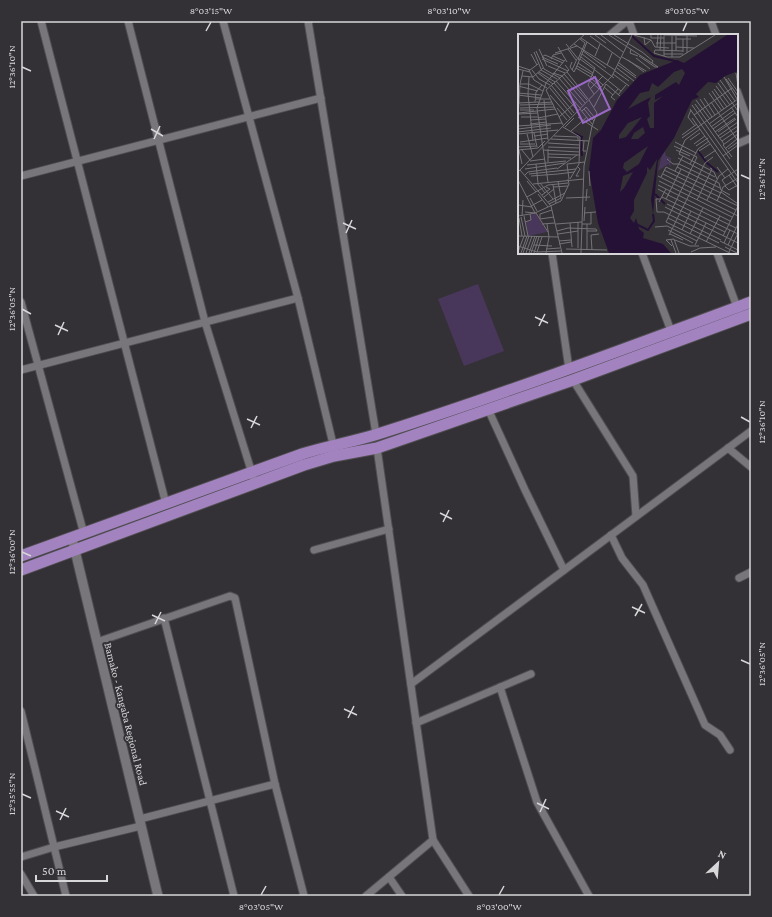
<svg xmlns="http://www.w3.org/2000/svg" width="772" height="917" font-family="'Crimson Pro',serif">
  <style>
    .pitch { fill: #49375b }
    .lines { fill: none; stroke-linecap: round; stroke-linejoin: round }
    .minor-casing { stroke: #504e52; stroke-width: 9 }
    .tertiary-casing { stroke: #504e52; stroke-width: 11 }
    .trunk-casing { stroke: #504e52; stroke-width: 13 }
    .minor { stroke: #79767b; stroke-width: 7 }
    .tertiary { stroke: #79767b; stroke-width: 9 }
    .trunk { stroke: #a283bf; stroke-width: 11 }
    .ticks { fill: none; stroke: #d7d6d9; stroke-width: 1.5 }
    .labels { text-anchor: middle; dominant-baseline: central; stroke-width: 4; stroke-linejoin: round; paint-order: stroke }
    .street-label { font-size: 11px; fill: #d7d6d9; stroke: #333135 }
    .inset-river { fill: none; stroke: #251136; stroke-width: 2 }
    .inset-road { fill: none; stroke: #757377; stroke-width: 1 }
    .view { fill: #9b68c8; fill-opacity: 0.15; stroke: #9b68c8; stroke-width: 2 }
    .inset-edge { fill: none; stroke: #d7d6d9; stroke-width: 2 }
    .neatline { fill: none; stroke: #d7d6d9; stroke-width: 1.5 }
    .ticks-label { font-size: 10px; text-anchor: middle; fill: #d7d6d9 }
  </style>
  <rect width="100%" height="100%" fill="#333135"/>
  <!-- pitch -->
  <polygon class="pitch" points="478,284 504,351 464,366 438,299"/>
  <g class="lines">
    <!-- minor casing -->
    <g class="minor-casing">
      <g id="minor">
        <polyline points="41,21 166,504"/>
        <polyline points="128,21 205,322 255,483"/>
        <polyline points="223,21 298,298 333,444"/>
        <polyline points="308,21 376,434"/>
        <polyline points="629,21 634,35"/>
        <polyline points="711,21 716,35"/>
        <polyline points="610,35 627,21"/>
        <polyline points="737,91 751,129"/>
        <polyline points="737,144 751,138"/>
        <polyline points="21,176 321,98"/>
        <polyline points="552,253 569,369"/>
        <polyline points="642,253 671,331"/>
        <polyline points="717,253 737,307"/>
        <polyline points="21,302 84,534"/>
        <polyline points="21,370 298,298"/>
        <polyline points="573,380 633,476 636,516"/>
        <polyline points="488,409 525,490 564,570"/>
        <polyline points="728,448 751,467"/>
        <polyline points="611,535 622,558 643,585 705,725 720,735 730,750"/>
        <polyline points="314,550 389,529"/>
        <polyline points="739,578 751,572"/>
        <polyline points="164,618 234,896"/>
        <polyline points="97,642 230,596 235,598 275,784 304,896"/>
        <polyline points="411,684 751,431"/>
        <polyline points="500,687 537,802 589,896"/>
        <polyline points="21,711 66,896"/>
        <polyline points="416,723 531,674"/>
        <polyline points="140,819 275,784"/>
        <polyline points="433,840 469,896"/>
        <polyline points="21,857 54,847 141,826"/>
        <polyline points="21,874 34,896"/>
        <polyline points="389,877 402,896"/>
        <polyline points="366,896 433,840 377,448"/>
      </g>
    </g>
    <!-- tertiary casing -->
    <g class="tertiary-casing">
      <polyline id="tertiary" points="72,538 158,896"/>
    </g>
    <!-- trunk casing -->
    <g class="trunk-casing">
      <g id="trunk">
        <path d="M21 556 302 454C327 446 353 442 378 434 504 394 627 348 751 302"/>
        <polyline points="21,570 304,465 334,456 377,448 573,380 751,314"/>
      </g>
    </g>
    <!-- minor -->
    <use href="#minor" class="minor"/>
    <!-- tertiary -->
    <use href="#tertiary" class="tertiary"/>
    <!-- trunk -->
    <use href="#trunk" class="trunk"/>
  </g>
  <!-- ticks -->
  <path class="ticks" d="M206 31 211 22M445 31 449 22M683 31 687 22M22 67 31 71M151 129 163 136M154 139 160 126M741 175 750 179M343 223 356 229M346 233 352 220M22 309 31 314M535 317 548 323M55 325 68 331M539 326 545 314M58 335 64 322M741 417 750 422M247 419 260 425M251 428 257 416M440 513 452 519M443 522 449 510M22 552 31 556M632 607 645 613M152 615 165 621M635 616 642 604M155 624 161 612M741 660 750 664M344 709 357 715M348 718 354 706M22 794 31 798M537 803 549 809M56 811 69 817M540 812 546 799M60 820 66 808M261 895 266 886M499 895 504 886"/>
  <g class="labels">
    <!-- street labels -->
    <g class="street-label">
      <text transform="translate(126 714) rotate(76)">Bamako - Kangaba Regional Road</text>
    </g>
  </g>
  <!-- overview -->
  <g transform="translate(518 34)">
    <rect width="220" height="220" fill="#333135"/>
    <path d="M147 117 148 122 153 124V128L151 125 149 128 152 127 153 133 150 130 140 137 144 121Z" fill="#49375b"/>
    <path d="M18 180 29 198 10 202 8 188 13 187 12 181Z" fill="#49375b"/>
    <path d="M209 1H220V37L207 42 198 49 190 48 178 60 181 63 174 66 156 104 140 127 135 180 133 165 139 125 132 136 129 133V139L116 166V177L112 184 116 189 118 184 121 195 126 199 125 204 145 210 153 219H91L80 189 71 136 75 104 83 96 99 66 122 41 159 26 166 29ZM164 35 167 39 161 51 158 48 137 61V66L145 62 136 69V94H132L129 85 132 82 130 69 133 63 110 75 122 59 131 57 134 49 140 53 156 38ZM124 83 108 103 101 105V101L110 89ZM125 93 127 99 120 105H113L116 99ZM130 112 121 130 109 138 105 134 106 129ZM115 138 106 154 102 158 105 142Z" fill="#251136" fill-rule="evenodd"/>
    <path class="inset-river" d="M113 1 136 22 161 28M56 99 64 103 63 106M63 107 64 122M180 117 189 129 200 138M137 160 147 170M118 190 130 196 136 187 135 180"/>
    <path class="inset-road" d="M77 1 88 9M83 1 105 18M91 1 140 33H137M96 1 124 18M116 1 133 6 137 13M133 1V4H146M146 1 179 2M72 2 102 24M126 3 127 11 133 6M63 4 69 8 58 34 73 43M158 5H173M69 8 79 15M138 9H158M48 10 61 26M56 10 97 36M40 13 49 28M52 13 66 1M137 13 151 14M139 13 140 1M158 13 176 14M21 15 29 32M50 15 58 26M113 15 112 19 120 22M142 16 143 1M18 17 26 35 42 44M65 17 88 34M158 17V2M165 17 137 16 136 19 149 23H162L197 1M16 18 23 35M124 18 135 27 134 29M165 18V5M37 19 59 12M169 19V1M13 20 19 31M64 20 96 44M146 20H165M35 22 46 27M77 22 82 10M121 22 137 33M146 22V1M24 23 27 21 45 29M24 23 40 30M63 23 77 34 70 51 76 60M104 23 128 37M154 23V2M118 24 132 35M24 25 50 37M33 25 35 21 43 19M60 25 67 9 62 5M62 25 77 36M110 26 126 38M54 28 52 33 56 38 58 34M60 29 75 39M101 29 118 42M89 31 94 19M100 31 118 44M0 32 12 36 20 30M30 32 47 39M59 32 75 41M99 34 116 47M0 35 12 38M11 36 16 46 29 54M14 36 21 45 32 51M23 36 39 45M54 36 59 25M77 36 103 57M97 37 111 47M21 38 37 48M49 38 70 65M20 39 35 50M35 39 44 42 67 69M218 39 220 52M46 40 69 66M95 40 111 52M74 41 85 51M4 42 15 43 25 34M11 43 10 60 15 107M206 43 219 65M41 44 64 71M73 44 83 53M210 44 220 58M208 45 220 62M202 46 217 67M38 47 62 74M72 47 81 55M36 49 60 77M200 49 220 77M2 50H11L25 57M88 50 102 62M33 51 56 79M0 52 20 57M198 52 212 71M86 53 95 61M32 54 54 81M72 55 85 42M196 55 209 73M194 57 206 75M0 59 23 61M191 59 204 77M0 61 23 64M32 61 52 84M100 61 108 51M186 64 197 81M18 65H32M182 65 194 83M26 66 30 106M97 66 93 63 100 55M178 66 192 85M17 68 18 58 24 51M193 68 220 107M0 69 21 68M21 69 34 68M177 70 206 110M2 71 35 70M174 71 212 125M76 73 88 50M213 73 220 83M2 74 36 73M39 74 49 86M62 75 74 90M66 75 76 87M172 75 220 143M2 76H16M173 76 170 83 177 92M64 77 68 73 77 84M1 79 37 75M1 80 20 79M176 81 214 54M3 83H20M41 83 58 68M60 83 80 96M20 84 40 80M174 84 220 149M0 86 2 50 5 37M12 86 28 85M12 90 29 88M191 90 220 69M45 91 28 56 51 36 47 31M0 92 44 89M45 93 62 103 61 130 52 145M47 93 56 84M193 93 215 77M0 95 33 91M182 95 167 106 161 120 196 138 199 145M195 95 217 79M53 97 69 83M0 98 33 94M197 98 217 84M200 98 218 85M16 99 19 113M0 100 40 96M9 100 15 123M164 101 179 90M17 102 30 100M36 102 60 103V106M200 102 220 88M164 104 220 65M202 104 220 92M33 105 71 107M172 106 182 99M66 107 65 117H68M204 107 220 96M2 108 30 104M157 108 178 119M30 109 62 111M2 110H17M176 110 187 102M205 111 220 100M205 111 214 123M178 112 190 104M0 113 18 112M30 113 62 114M208 114 219 105M3 115 12 126M210 115 220 108M0 116 20 114 27 107M1 116 4 130M25 116 62 118M158 116 172 122M181 117 192 110M30 120 62 121M205 122 220 111M30 123 53 124M160 124 197 143M186 124 198 116M149 125 155 130H161L201 149 203 156 212 161M12 127 27 125M30 128V115M18 130 20 149M49 130 67 128M49 130 51 145M172 130 180 115 191 107M9 131 48 127M60 133 62 135 58 142H61M159 133 202 154M199 133 207 144M7 135 47 129M39 135 59 121M2 136 33 172 44 219M146 136 220 172M71 137 72 152M157 137 165 122M0 138 94 42 114 1M11 140 58 135M40 140 56 138M145 140 218 176M7 141 10 138 39 134M211 141 220 154M13 142 40 140M140 142 220 182M143 143 148 133 203 159M0 146 17 179M9 147 18 158M40 147 43 164M141 147 214 183M30 148 19 74 28 49 47 26M19 149 27 159M22 149 35 165M15 150 66 145M35 151 38 169M140 151 212 187M207 152 211 156 218 152M208 152 204 146 220 135M35 153 50 152M205 153 220 144M140 155 151 161M203 158 220 170M20 160 30 173M24 161 32 155 28 153M150 161 218 194M9 163 30 151 50 149M26 163 36 155M144 163 220 200M12 164 19 177M48 164 72 163M143 165H138L139 178H146L203 206M148 165 163 135M179 166 194 135 192 134M189 166 201 142 210 135M68 167 69 155M199 167 205 153M30 168 47 159M141 168 148 155M31 170 43 164M149 170 207 198M0 171 14 173M13 172 24 166M147 173 220 209M7 178 17 179 43 167 51 150 50 145M66 179 78 178M0 182 18 179 30 198M4 182 5 166M6 182 10 202M3 183 7 202M1 184 4 202M22 184V180L34 176M150 184 201 209M22 185 36 183M66 187 67 173M7 188 13 186 12 180M148 188 179 123 156 112M148 188 212 219M52 189 54 213M24 190 37 189M29 190 31 203M38 190 64 188M64 190H73V179M137 193 149 192 179 207M150 196 175 209M164 196 173 177M39 197 50 194 78 195 79 197H69M40 200 60 197M152 200 165 206M172 200 185 174M151 201 187 129 195 123M0 202 40 203M205 202 220 172M153 206 158 219M157 206 172 212H181M41 207 53 206M202 207 220 216M188 208 202 182M206 209 212 196M41 210 53 208M16 211 34 212M177 211 188 189M210 211 220 190M0 212 19 218 43 217M154 212 148 206 156 205 161 219M207 213 219 219M60 214V188M28 215 42 214M48 215 89 216M69 215V190M74 216 73 201 81 200M0 218 6 202M19 218 24 203M173 218 182 214 198 213M211 218 220 199M3 219 9 202M5 219 11 202M8 219 14 202M11 219 17 202M13 219 19 202M16 219 21 203M28 219 31 203M63 219 66 132 74 92 79 79 71 66"/>
    <path class="view" d="M77 43 92 75 65 89 50 57Z"/>
    <rect width="220" height="220" class="inset-edge"/>
  </g>
  <!-- border -->
  <rect width="772" height="917" fill="none" stroke="#333135" stroke-width="44"/>
  <!-- north arrow -->
  <g transform="translate(718 863) rotate(26)" stroke="#333135" stroke-width="3" paint-order="stroke">
  <path d="M0-3L7 15L0 10L-7 15Z" fill="#d7d6d9"/>
  <text y="-6" font-size="11" font-weight="bold" text-anchor="middle" fill="#d7d6d9">N</text>
  </g>
  <!-- scale -->
  <path d="M36 875v6h71v-6" fill="none" stroke="#d7d6d9" stroke-width="2"/>
  <text x="42" y="875" font-size="12" fill="#d7d6d9" stroke="#333135" stroke-width="3" paint-order="stroke">50 m</text>
  <rect x="22" y="22" width="728" height="873" class="neatline"/>
  <g class="ticks-label">
    <text x="211" y="14">8°03'15"W</text>
    <text x="449" y="14">8°03'10"W</text>
    <text x="687" y="14">8°03'05"W</text>
    <text transform="translate(11 67) rotate(-90)" y="4">12°36'10"N</text>
    <text transform="translate(761 179) rotate(-90)" y="4">12°36'15"N</text>
    <text transform="translate(11 309) rotate(-90)" y="4">12°36'05"N</text>
    <text transform="translate(761 422) rotate(-90)" y="4">12°36'10"N</text>
    <text transform="translate(11 552) rotate(-90)" y="4">12°36'00"N</text>
    <text transform="translate(761 664) rotate(-90)" y="4">12°36'05"N</text>
    <text transform="translate(11 794) rotate(-90)" y="4">12°35'55"N</text>
    <text x="261" y="910">8°03'05"W</text>
    <text x="499" y="910">8°03'00"W</text>
  </g>
</svg>
